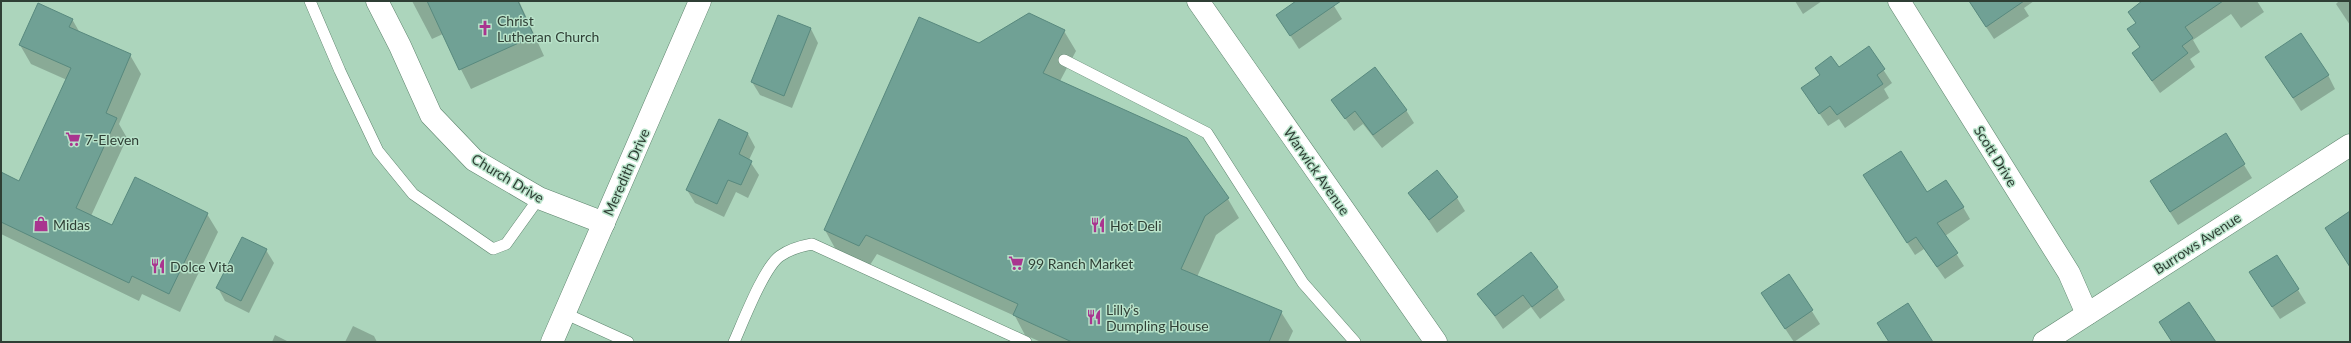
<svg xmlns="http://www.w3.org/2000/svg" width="2351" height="343" font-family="Lato,sans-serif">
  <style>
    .shadow { fill: #0003 }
    .building { fill: #70a195; stroke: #58897e }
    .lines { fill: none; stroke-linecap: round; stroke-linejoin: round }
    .lane-casing { stroke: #5d846d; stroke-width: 12 }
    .street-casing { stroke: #5d846d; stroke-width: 23 }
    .lane { stroke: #fff; stroke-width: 11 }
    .street { stroke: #fff; stroke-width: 22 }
    .labels { text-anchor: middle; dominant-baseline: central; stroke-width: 3; stroke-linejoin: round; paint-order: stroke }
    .poi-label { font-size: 14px; fill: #2f3f35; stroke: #b8e2c9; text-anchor: start }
    .street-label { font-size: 14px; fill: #2f3f35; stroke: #b8e2c9 }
  </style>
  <rect width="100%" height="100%" fill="#acd5bc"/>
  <!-- shadow -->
  <g class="shadow">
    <polygon points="412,1 519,1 544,56 471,89 443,34 432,39"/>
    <polygon points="1298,1 1331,1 1342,19 1299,49 1277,15"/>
    <polygon points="1795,1 1822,1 1803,14"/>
    <polygon points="1969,1 2034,1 2024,8 2029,16 1994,39"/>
    <polygon points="2144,1 2257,1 2264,12 2241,28 2231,14 2193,40 2200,52 2190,59 2195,67 2160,93 2133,54 2140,48 2128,30 2136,24 2129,12"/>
    <polygon points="2339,1 2350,1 2350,25 2336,4"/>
    <polygon points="779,16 811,29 818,43 792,108 760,95 752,82"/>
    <polygon points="72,19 80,33 130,55 141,74 119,124 127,138 91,216 112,227 207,214 218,232 180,312 142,294 139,301 1,234 1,173 20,182 67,80 31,64 20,45"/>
    <polygon points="1064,31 1076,51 1060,81 1228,199 1239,218 1216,235 1197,277 1281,312 1293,331 1288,342 1041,342 1025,335 1015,316 877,254 870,265 836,250 825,230 979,44"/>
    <polygon points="1869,48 1892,83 1884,89 1889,98 1845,128 1839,119 1828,126 1802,88 1821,76 1839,68"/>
    <polygon points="2266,57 2328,75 2335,89 2301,111"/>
    <polygon points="1332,100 1406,110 1414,123 1382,148 1363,124 1354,131"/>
    <polygon points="748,134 755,147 749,160 759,175 748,198 736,192 724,217 695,203 687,190"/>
    <polygon points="2225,134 2252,178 2178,225 2159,195"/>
    <polygon points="1872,188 1927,193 1963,207 1970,219 1945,236 1964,266 1945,279 1924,249 1915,255"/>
    <polygon points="1410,193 1457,198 1465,211 1437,233"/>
    <polygon points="243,238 266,250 274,263 249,313 225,301 218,288"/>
    <polygon points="2277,256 2306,303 2280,319 2258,286"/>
    <polygon points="1789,275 1820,324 1794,342 1762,294"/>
    <polygon points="1557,287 1565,300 1540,319 1531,307 1503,329 1479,294"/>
    <polygon points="353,326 374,336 377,342 345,342"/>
    <polygon points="275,335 289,342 272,342"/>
  </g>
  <!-- building -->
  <g class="building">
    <polygon points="427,1 518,1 534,36 459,70"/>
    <polygon points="1296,1 1341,1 1290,36 1276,15"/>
    <polygon points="1969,1 2024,1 1986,27"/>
    <polygon points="2142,1 2223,1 2185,27 2193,38 2182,46 2188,53 2152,81 2132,53 2140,47 2127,29 2136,23 2128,12"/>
    <polygon points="38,3 73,19 69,27 131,54 106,113 117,118 76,208 112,225 135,177 208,213 169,294 132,276 129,283 1,222 1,172 19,181 71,68 19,45"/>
    <polygon points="1029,13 1065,30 1043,73 1187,138 1229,198 1205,216 1181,269 1282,311 1269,342 1072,342 1013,315 1018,304 866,235 859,246 824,230 919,17 979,43"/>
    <polygon points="778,15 811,28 784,96 751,82"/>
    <polygon points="2301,33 2329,75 2293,98 2265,57"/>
    <polygon points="1869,46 1885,69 1877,75 1883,84 1837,115 1830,106 1819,114 1801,88 1820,75 1815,68 1831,56 1839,67"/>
    <polygon points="1375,67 1407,110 1373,135 1355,111 1345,119 1331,100"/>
    <polygon points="719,119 748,133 739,154 752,161 741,185 728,180 717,204 686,190"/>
    <polygon points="2226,133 2245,164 2170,212 2150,181"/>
    <polygon points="1901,151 1927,192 1946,180 1964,207 1937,223 1958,253 1937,267 1916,237 1907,243 1863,175"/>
    <polygon points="1437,170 1458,197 1429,220 1408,193"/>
    <polygon points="2350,211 2350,267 2325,228"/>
    <polygon points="242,237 267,249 241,301 216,288"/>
    <polygon points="1531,252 1558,287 1532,307 1523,295 1495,316 1477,294"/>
    <polygon points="2277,255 2299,289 2272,307 2249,272"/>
    <polygon points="1789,274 1813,310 1785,329 1761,293"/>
    <polygon points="2189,302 2216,342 2172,342 2159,322"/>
    <polygon points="1908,303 1933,342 1889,342 1877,323"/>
  </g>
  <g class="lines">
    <!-- lane casing -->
    <g class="lane-casing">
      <g id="lane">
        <polyline points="310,1 340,71 378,151 413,194 493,249 506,244 539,198"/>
        <polyline points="1064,60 1207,133 1303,283 1355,342"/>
        <polyline points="564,313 628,342"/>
        <path d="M734 342C743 322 764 267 780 256 790 249 801 246 812 244L1026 342"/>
      </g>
    </g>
    <!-- street casing -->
    <g class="street-casing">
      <g id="street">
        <polyline points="377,1 400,46 431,115 474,160 539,198 604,223"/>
        <polyline points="1198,1 1436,342"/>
        <polyline points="1899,1 2069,273 2087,314"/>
        <polyline points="552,342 700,1"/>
        <polyline points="2044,342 2350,145"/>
      </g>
    </g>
    <!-- lane -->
    <use href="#lane" class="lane"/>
    <!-- street -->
    <use href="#street" class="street"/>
  </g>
  <!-- icons -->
  <defs>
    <g id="church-bare" transform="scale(1.2)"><path d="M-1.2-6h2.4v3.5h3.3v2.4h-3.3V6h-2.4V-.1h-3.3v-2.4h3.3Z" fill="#a9358f" stroke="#b8e2c9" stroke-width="2.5" paint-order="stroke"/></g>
    <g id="supermarket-bare" transform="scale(1.2)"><path d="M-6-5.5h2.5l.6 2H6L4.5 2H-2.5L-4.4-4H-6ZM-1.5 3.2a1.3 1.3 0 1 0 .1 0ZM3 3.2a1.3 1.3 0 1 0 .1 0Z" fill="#a9358f" stroke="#b8e2c9" stroke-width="2.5" paint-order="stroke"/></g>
    <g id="shop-bare" transform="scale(1.2)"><path d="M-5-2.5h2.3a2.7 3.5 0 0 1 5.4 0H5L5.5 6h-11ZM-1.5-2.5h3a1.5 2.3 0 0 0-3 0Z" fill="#a9358f" stroke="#b8e2c9" stroke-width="2.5" paint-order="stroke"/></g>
    <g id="restaurant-bare" transform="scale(1.2)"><path d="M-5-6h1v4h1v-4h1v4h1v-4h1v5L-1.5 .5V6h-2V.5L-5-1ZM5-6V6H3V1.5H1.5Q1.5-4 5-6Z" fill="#a9358f" stroke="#b8e2c9" stroke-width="2.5" paint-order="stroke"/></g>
  </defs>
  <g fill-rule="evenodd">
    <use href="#church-bare" x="485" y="28"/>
    <use href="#supermarket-bare" x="73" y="139"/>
    <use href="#shop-bare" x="41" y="224"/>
    <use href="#restaurant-bare" x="1098" y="225"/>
    <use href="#supermarket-bare" x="1016" y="263"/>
    <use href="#restaurant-bare" x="158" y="266"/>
    <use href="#restaurant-bare" x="1094" y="317"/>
  </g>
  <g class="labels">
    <!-- poi labels -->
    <g class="poi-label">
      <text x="497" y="20">Christ<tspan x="497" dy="16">Lutheran Church</tspan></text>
      <text x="85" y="139">7-Eleven</text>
      <text x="53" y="224">Midas</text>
      <text x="1110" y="225">Hot Deli</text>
      <text x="1028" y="263">99 Ranch Market</text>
      <text x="170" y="266">Dolce Vita</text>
      <text x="1106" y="309">Lilly’s<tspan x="1106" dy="16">Dumpling House</tspan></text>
    </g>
    <!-- street labels -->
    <g class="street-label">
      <text transform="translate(1996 156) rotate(58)">Scott Drive</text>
      <text transform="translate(1317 171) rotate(55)">Warwick Avenue</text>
      <text transform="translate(626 172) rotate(-66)">Meredith Drive</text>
      <text transform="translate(508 178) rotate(31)">Church Drive</text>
      <text transform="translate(2197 243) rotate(-33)">Burrows Avenue</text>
    </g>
  </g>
  <!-- border -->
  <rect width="2351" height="343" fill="none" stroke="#2f3f35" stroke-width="4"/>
</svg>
